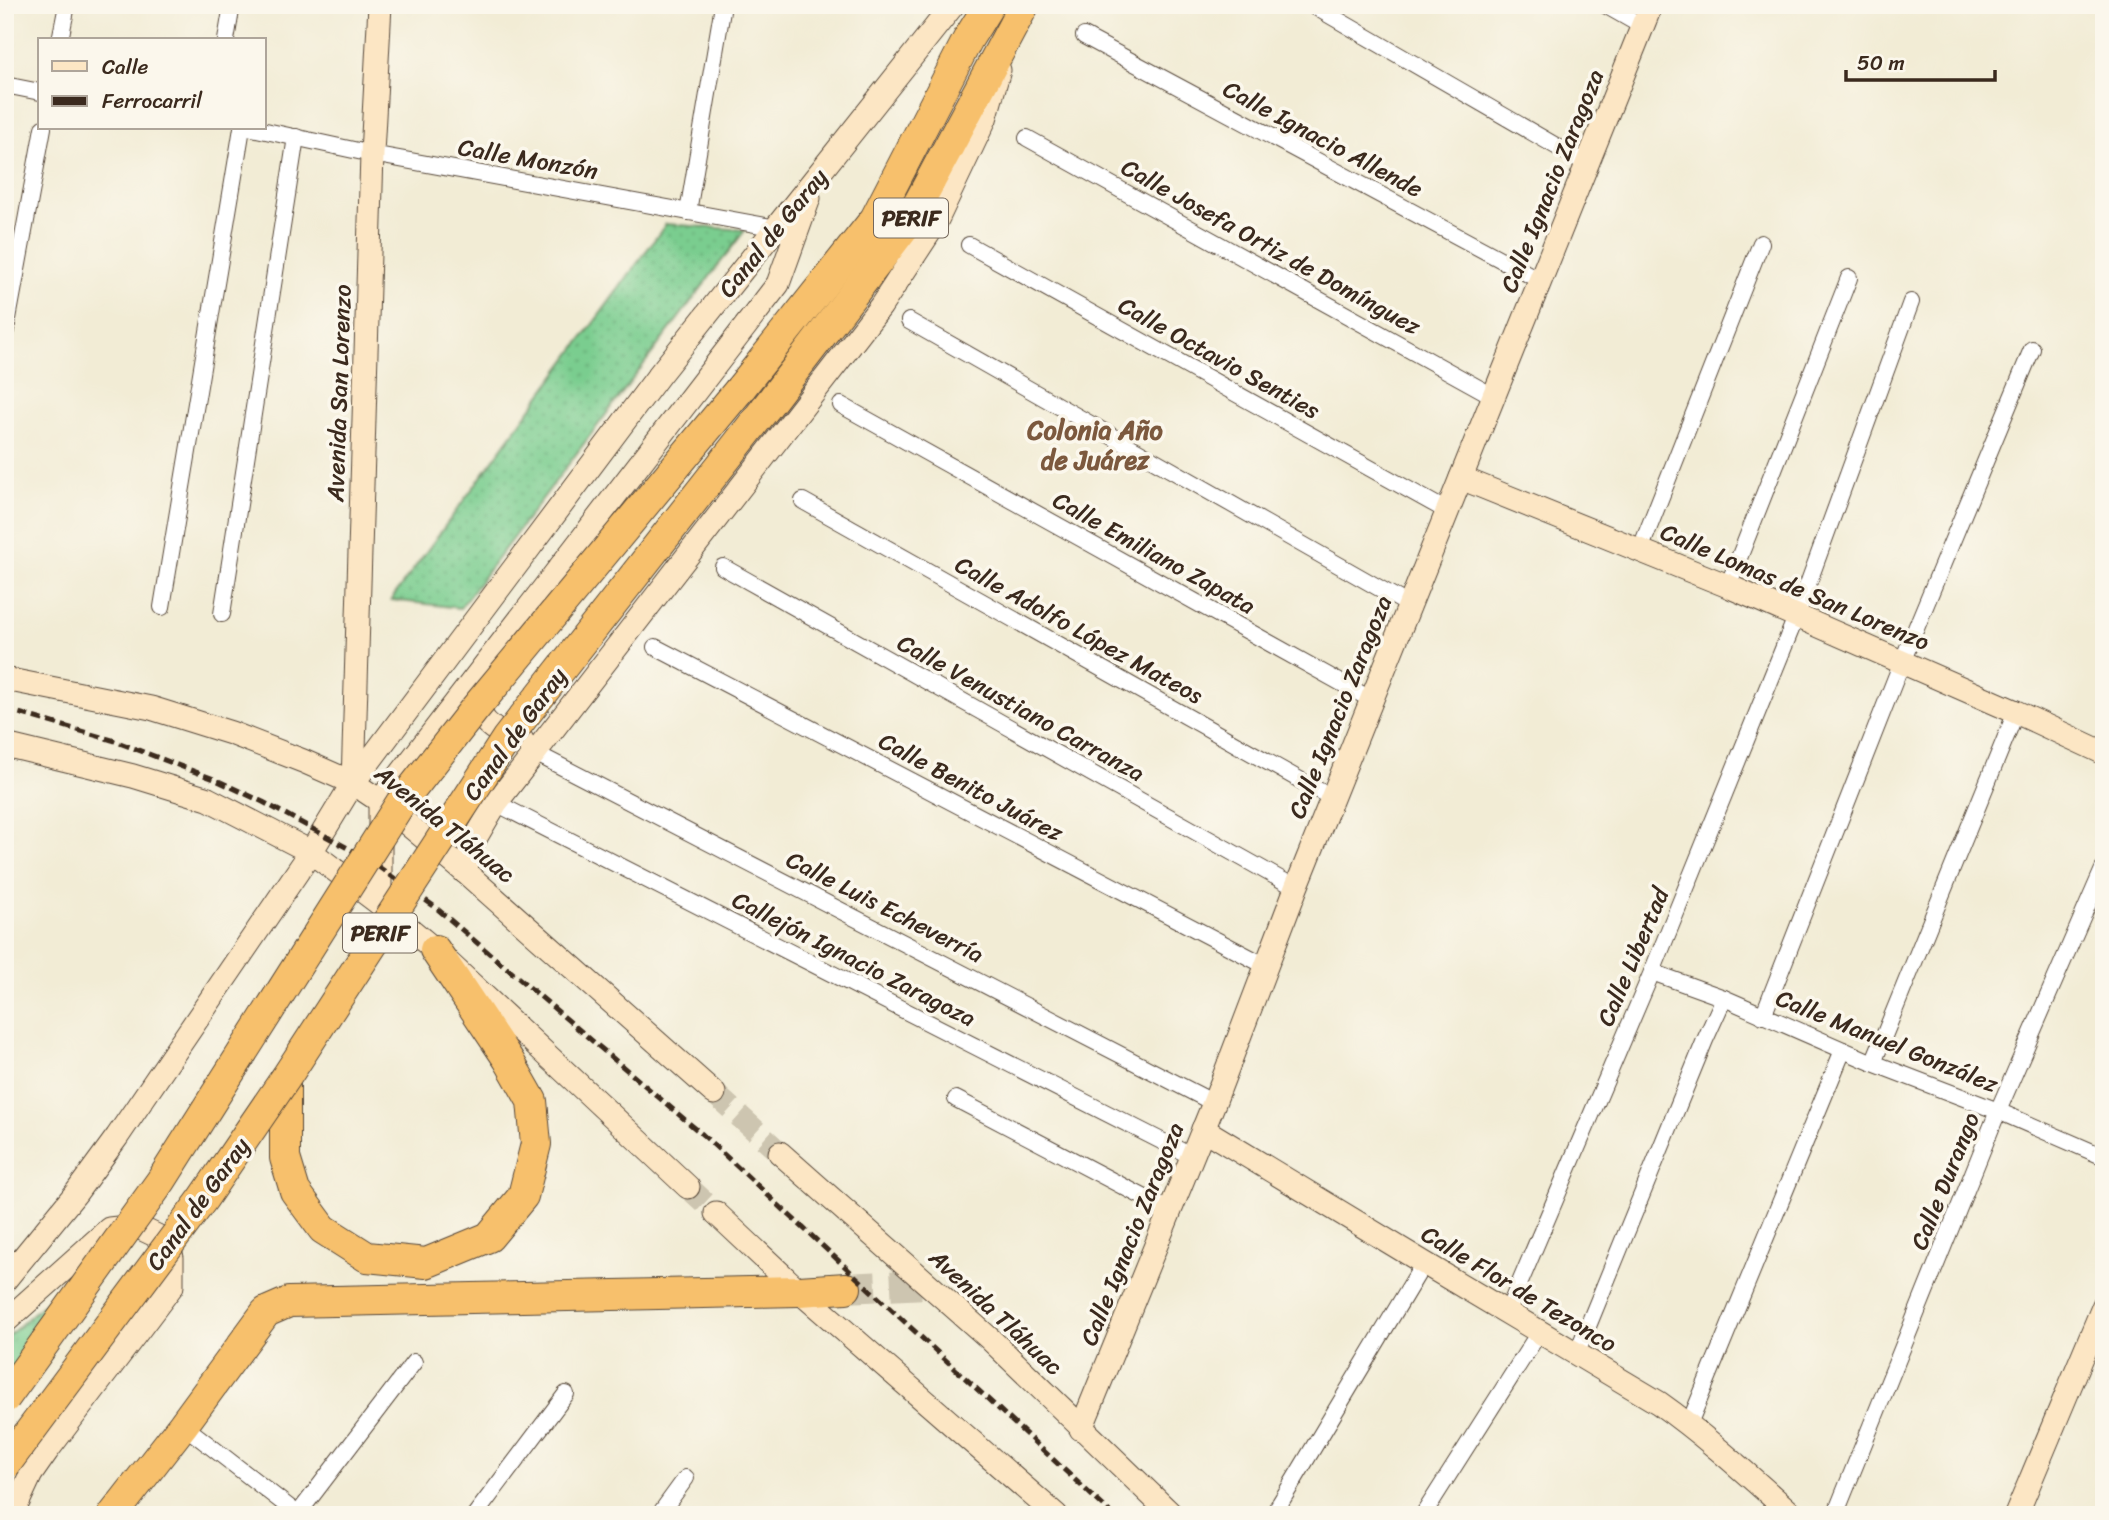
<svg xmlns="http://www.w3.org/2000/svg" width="2109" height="1520" font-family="Sriracha,sans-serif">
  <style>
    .grass { fill: url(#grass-dots); stroke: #5a7c56; stroke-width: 2 }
    .park { fill: url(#park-tufts); stroke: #5a7c56; stroke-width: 2 }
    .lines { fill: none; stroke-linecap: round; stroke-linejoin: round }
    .secondary-tunnel { stroke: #cdc5b0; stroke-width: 23; stroke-dasharray: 23 11; stroke-linecap: butt }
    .highway-tunnel { stroke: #cdc5b0; stroke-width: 30; stroke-dasharray: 30 15; stroke-linecap: butt }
    .street-casing { stroke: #564739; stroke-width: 18 }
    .secondary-casing { stroke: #564739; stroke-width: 25 }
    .highway-casing { stroke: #564739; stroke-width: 32 }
    .street { stroke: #fff; stroke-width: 16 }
    .secondary { stroke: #fce6c4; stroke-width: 23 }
    .highway { stroke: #f7c06c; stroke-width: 30 }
    .rail { stroke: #3b2a1e; stroke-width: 5; stroke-dasharray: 10 5; stroke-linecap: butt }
    .highway-bridge-casing { stroke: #564739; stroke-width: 32; stroke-linecap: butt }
    .highway-bridge { stroke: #f7c06c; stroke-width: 30 }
    .labels { text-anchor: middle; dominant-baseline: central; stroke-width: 7; stroke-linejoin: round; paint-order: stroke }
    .shield { fill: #fbf7ec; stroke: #75685c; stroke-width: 2 }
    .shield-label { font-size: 23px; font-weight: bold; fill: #3b2a1e }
    .street-label { font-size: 24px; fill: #3b2a1e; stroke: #fbf7ec }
    .neighbourhood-label { font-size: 26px; font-weight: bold; fill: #7c593e; stroke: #fbf7ec }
  </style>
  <defs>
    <pattern id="grass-dots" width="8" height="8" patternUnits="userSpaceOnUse" patternTransform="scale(1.75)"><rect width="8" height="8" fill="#7acd8f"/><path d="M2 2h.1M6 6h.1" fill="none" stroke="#6ab07b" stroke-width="1.8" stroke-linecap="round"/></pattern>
    <pattern id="park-tufts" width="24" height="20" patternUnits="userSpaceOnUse" patternTransform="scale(1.75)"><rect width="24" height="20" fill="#7acd8f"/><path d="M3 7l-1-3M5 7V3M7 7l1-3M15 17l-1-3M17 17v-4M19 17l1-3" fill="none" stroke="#6ab07b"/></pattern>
  </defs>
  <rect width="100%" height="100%" fill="#fbf7ec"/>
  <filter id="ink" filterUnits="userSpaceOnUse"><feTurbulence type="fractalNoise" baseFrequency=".0143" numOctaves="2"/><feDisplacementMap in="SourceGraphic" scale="14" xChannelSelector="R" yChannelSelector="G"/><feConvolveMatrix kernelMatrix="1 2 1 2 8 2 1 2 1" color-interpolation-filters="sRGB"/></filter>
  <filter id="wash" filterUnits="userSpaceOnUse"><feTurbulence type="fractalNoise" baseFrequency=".00686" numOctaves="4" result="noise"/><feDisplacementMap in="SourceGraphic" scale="28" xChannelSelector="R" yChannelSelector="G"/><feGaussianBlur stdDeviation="1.57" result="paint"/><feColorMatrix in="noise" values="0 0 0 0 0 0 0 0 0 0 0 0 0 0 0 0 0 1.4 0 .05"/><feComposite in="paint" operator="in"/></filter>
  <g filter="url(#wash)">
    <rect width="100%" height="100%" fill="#f2ecd5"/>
    <!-- grass -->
    <polygon class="grass" points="666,224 745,230 460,608 391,600"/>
    <!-- park -->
    <polygon class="park" points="91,1261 5,1380 5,1339"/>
  </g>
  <g filter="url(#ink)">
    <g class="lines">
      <!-- secondary-tunnel -->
      <g class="secondary-tunnel">
        <polyline points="714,1093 780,1153"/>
        <polyline points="688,1187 716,1213"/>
      </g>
      <!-- highway-tunnel -->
      <polyline class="highway-tunnel" points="846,1288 926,1284"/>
      <!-- street casing -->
      <g class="street-casing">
        <g id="street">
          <polyline points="1312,5 1587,164"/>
          <polyline points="1605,5 1642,26"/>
          <polyline points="1084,36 1541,281"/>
          <polyline points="60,40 67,5"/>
          <polyline points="226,40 232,5"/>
          <polyline points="5,85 40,92"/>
          <polyline points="252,128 372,154 777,228 783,233"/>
          <polyline points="1027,138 1493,396"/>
          <polyline points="688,212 723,5"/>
          <polyline points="969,245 1447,511"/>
          <polyline points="909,321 1409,605"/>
          <polyline points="5,335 43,128"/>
          <polyline points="841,405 1372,700"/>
          <polyline points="803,501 1332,798"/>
          <polyline points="1640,550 1761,243"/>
          <polyline points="723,567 1296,888"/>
          <polyline points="1728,586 1849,278"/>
          <polyline points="162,607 242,128"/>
          <polyline points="222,614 296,137"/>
          <polyline points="655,647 1266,966"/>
          <polyline points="535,753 1214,1103"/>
          <polyline points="496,803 1191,1156"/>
          <polyline points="1652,972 1724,998 1873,1063 1998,1111 2104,1157"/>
          <polyline points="1763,1016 1902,662 2032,349"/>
          <polyline points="1873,1063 2016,712"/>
          <polyline points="956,1099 1170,1211"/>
          <polyline points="1507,1313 1652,972 1796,617 1911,302"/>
          <polyline points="1577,1353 1705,1040 1724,998"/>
          <polyline points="1689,1424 1843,1050"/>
          <polyline points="183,1425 299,1515"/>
          <polyline points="298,1514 414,1362"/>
          <polyline points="475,1515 566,1394"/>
          <polyline points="659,1515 686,1478"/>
          <polyline points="1273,1515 1424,1263"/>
          <polyline points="1423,1515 1540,1331"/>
          <polyline points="1835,1515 1998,1111 2104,867"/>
        </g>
      </g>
      <!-- secondary casing -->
      <g class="secondary-casing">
        <g id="secondary">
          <polyline points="1461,478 1728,586 2016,712 2104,753"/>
          <polyline points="5,679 151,708 231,733 303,761 353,783 380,801 465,872 714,1093"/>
          <path d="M477 691C477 698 477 708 480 714 489 729 506 737 522 740"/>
          <polyline points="5,745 133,776 208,799 311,852 380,904 435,950 688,1187"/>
          <polyline points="353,783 372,154 380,5"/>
          <polyline points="465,872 472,844 496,803 881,306 935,224 985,119 999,70"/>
          <polyline points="380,904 380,801 778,284 809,198"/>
          <path d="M1203 1129 1424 1263 1659 1403C1707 1437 1749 1476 1793 1515"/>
          <polyline points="780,1153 990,1339 1172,1515"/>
          <polyline points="716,1213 799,1291 1056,1515"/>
          <polyline points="5,1280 76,1193 117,1137 311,852 353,783 659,375 953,5"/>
          <polyline points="5,1322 109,1229 136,1226 157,1236 172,1257 172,1286 47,1451 31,1474 12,1515"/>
          <polyline points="1081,1429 1214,1103 1296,888 1651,5"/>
          <polyline points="2016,1515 2104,1305"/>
        </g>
      </g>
      <!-- highway casing -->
      <g class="highway-casing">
        <g id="highway">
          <polyline points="740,389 875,219 968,39 989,5"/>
          <polyline points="765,409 909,221 1024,5"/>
          <polyline points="285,1079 285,1158 295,1191 323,1229 367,1257 426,1263 489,1237 523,1196 536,1144 532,1101 508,1059 435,950"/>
          <polyline points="113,1515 183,1425 266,1312 289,1302 799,1291 846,1288"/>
        </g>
      </g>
      <!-- street -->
      <use href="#street" class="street"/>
      <!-- secondary -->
      <use href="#secondary" class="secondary"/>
      <!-- highway -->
      <use href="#highway" class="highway"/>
      <!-- rail -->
      <polyline class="rail" points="5,709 112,740 214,779 263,802 366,858 435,907 703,1135 1113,1515"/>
      <!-- highway-bridge casing -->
      <g class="highway-bridge-casing">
        <g id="highway-bridge">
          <polyline points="5,1398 161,1181 400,804 473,711 740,389"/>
          <polyline points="5,1465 203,1199 285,1079 507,738 765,409"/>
        </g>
      </g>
      <!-- highway-bridge -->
      <use href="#highway-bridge" class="highway-bridge"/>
    </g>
  </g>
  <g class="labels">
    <!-- shield labels -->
    <g class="shield">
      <rect x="874" y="198.5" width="74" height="39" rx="5"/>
      <rect x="343" y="913.5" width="74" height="39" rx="5"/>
    </g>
    <g class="shield-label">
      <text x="911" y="218">PERIF</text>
      <text x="380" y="933">PERIF</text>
    </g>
    <!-- street labels -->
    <g class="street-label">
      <text transform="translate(1323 139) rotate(28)">Calle Ignacio Allende</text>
      <text transform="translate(528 159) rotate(10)">Calle Monzón</text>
      <text transform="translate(1552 181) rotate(-68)">Calle Ignacio Zaragoza</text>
      <text transform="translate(773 233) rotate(-51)">Canal de Garay</text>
      <text transform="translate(1271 247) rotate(29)">Calle Josefa Ortiz de Domínguez</text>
      <text transform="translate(1219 358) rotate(29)">Calle Octavio Senties</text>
      <text transform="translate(339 393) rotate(-88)">Avenida San Lorenzo</text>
      <text transform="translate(1154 553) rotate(29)">Calle Emiliano Zapata</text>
      <text transform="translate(1795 587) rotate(23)">Calle Lomas de San Lorenzo</text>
      <text transform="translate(1079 630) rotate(29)">Calle Adolfo López Mateos</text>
      <text transform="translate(1340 707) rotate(-68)">Calle Ignacio Zaragoza</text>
      <text transform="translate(1021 708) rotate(29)">Calle Venustiano Carranza</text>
      <text transform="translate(515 734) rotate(-54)">Canal de Garay</text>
      <text transform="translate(971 787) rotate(28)">Calle Benito Juárez</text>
      <text transform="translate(445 824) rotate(39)">Avenida Tláhuac</text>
      <text transform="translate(885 907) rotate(27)">Calle Luis Echeverría</text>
      <text transform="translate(1633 957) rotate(-67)">Calle Libertad</text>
      <text transform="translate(854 959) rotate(27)">Callejón Ignacio Zaragoza</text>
      <text transform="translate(1887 1041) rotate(22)">Calle Manuel González</text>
      <text transform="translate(1945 1181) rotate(-68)">Calle Durango</text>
      <text transform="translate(198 1204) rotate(-54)">Canal de Garay</text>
      <text transform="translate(1132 1234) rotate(-68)">Calle Ignacio Zaragoza</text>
      <text transform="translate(1519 1289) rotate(31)">Calle Flor de Tezonco</text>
      <text transform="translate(996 1312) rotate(43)">Avenida Tláhuac</text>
    </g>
    <!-- neighbourhood labels -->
    <g class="neighbourhood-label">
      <text x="1095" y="430">Colonia Año<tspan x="1095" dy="30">de Juárez</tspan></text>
    </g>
  </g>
  <!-- margin -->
  <rect width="2109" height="1520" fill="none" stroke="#fbf7ec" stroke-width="28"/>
  <!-- legend -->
  <rect x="38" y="38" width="228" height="91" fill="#fbf7ec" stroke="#aea59a" stroke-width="2"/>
  <rect x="52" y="61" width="35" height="10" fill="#fce6c4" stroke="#aea59a" stroke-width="2"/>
  <text x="102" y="74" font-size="21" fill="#3b2a1e">Calle</text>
  <rect x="52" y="96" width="35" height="10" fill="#3b2a1e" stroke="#aea59a" stroke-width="2"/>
  <text x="102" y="108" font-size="21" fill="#3b2a1e">Ferrocarril</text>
  <!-- scale -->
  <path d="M1846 70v10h149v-10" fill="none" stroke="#3b2a1e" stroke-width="3.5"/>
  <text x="1857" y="70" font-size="21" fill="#3b2a1e" stroke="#fbf7ec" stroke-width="5" paint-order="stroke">50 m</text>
</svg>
